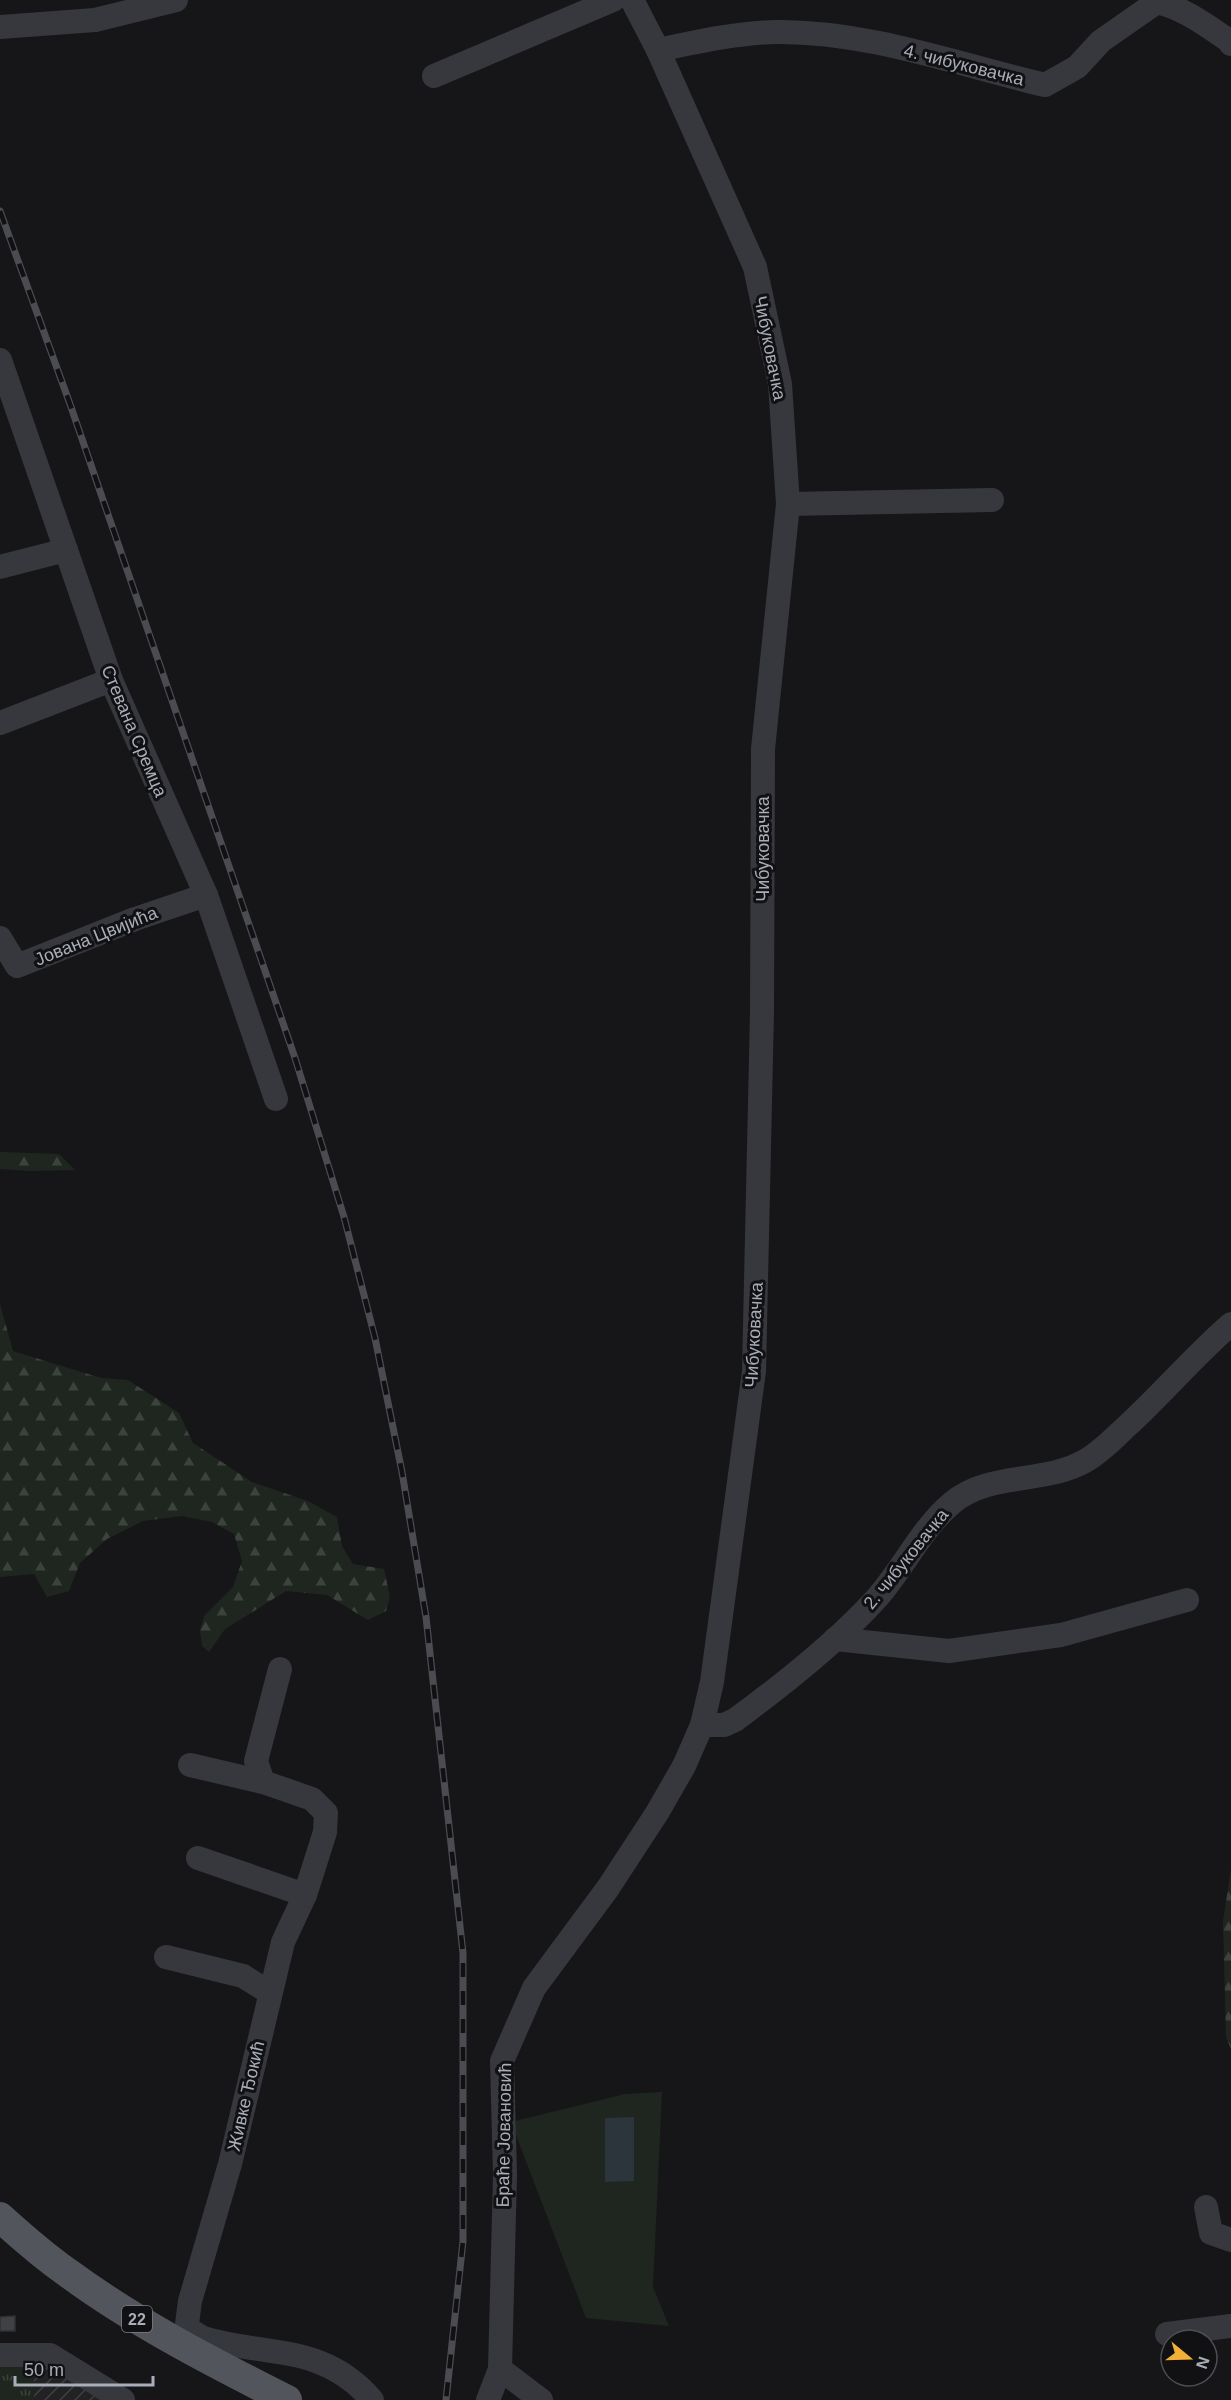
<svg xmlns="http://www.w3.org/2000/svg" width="1231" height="2400" font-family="Arial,sans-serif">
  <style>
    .industrial { fill: url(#industrial-furrows) }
    .grass { fill: url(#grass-tufts) }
    .forest { fill: url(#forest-firs) }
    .pitch { fill: #1e261f }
    .water { fill: #2c353c }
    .building { fill: #404145; stroke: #303034; stroke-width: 1.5 }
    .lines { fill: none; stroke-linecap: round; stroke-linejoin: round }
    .minor { stroke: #37383d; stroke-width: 24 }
    .major { stroke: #53555c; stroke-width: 30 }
    .rail-casing { stroke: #4a4c52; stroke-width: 7 }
    .rail { stroke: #111113; stroke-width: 4.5; stroke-dasharray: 14; stroke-linecap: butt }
    .labels { text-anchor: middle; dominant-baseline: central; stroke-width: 6; stroke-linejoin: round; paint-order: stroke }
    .shield { fill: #111113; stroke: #7b7e86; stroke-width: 1.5 }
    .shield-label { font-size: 16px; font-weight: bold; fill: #a8adb8 }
    .street-label { font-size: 18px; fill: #a8adb8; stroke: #111113 }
  </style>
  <defs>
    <pattern id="industrial-furrows" width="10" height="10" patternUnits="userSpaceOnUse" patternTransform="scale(1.5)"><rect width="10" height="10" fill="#222225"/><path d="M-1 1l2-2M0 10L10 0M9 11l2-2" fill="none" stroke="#3f3f43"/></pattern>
    <pattern id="grass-tufts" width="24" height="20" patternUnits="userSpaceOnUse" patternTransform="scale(1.5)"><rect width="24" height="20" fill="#1e261f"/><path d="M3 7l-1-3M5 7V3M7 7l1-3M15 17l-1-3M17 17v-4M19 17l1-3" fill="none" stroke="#3c433d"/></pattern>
    <pattern id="forest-firs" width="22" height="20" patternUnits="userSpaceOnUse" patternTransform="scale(1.5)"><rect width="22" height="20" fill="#1e261f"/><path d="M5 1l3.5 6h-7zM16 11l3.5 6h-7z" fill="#3c433d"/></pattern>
  </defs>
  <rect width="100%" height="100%" fill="#161618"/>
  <!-- industrial -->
  <polygon class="industrial" points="33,2354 123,2400 34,2400"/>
  <!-- grass -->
  <polygon class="grass" points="33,2354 34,2400 0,2400 0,2355"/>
  <!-- forest -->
  <g class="forest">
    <polygon points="0,1152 59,1154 75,1170 30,1171 0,1169"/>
    <polygon points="0,1304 13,1351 101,1378 128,1380 179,1413 193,1443 252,1482 308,1501 337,1517 342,1546 353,1564 384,1569 390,1597 386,1611 368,1620 327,1595 286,1591 225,1629 209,1652 202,1646 200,1631 204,1616 233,1587 242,1561 234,1534 212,1522 182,1516 143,1521 107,1539 80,1563 69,1591 47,1597 34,1574 0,1577"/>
    <polygon points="1231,1869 1231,2049 1226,2037 1223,1921"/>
  </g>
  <!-- pitch -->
  <polygon class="pitch" points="662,2092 653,2287 669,2326 586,2318 511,2122 625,2094"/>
  <!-- water -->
  <polygon class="water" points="634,2117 634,2181 605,2182 605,2118"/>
  <!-- building -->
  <polygon class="building" points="15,2316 15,2331 0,2331 0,2317"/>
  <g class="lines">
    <!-- minor -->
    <g class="minor">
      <polyline points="0,27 95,20 176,0"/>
      <path d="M658 50C696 42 736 33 776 32 867 31 956 64 1045 85L1077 67 1101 41 1157 2C1183 8 1206 25 1228 40L1231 44"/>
      <polyline points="434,76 613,0"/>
      <polyline points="0,360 111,680 206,895 276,1099"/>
      <polyline points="788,504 992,500"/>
      <polyline points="0,567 66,550"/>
      <polyline points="0,723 111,680"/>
      <polyline points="0,938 17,966 135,919 206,895"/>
      <polyline points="835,1639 949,1651 1061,1635 1187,1600"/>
      <path d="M702 1725H724L735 1720C784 1684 835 1644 876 1599 903 1569 921 1529 952 1503 988 1472 1045 1484 1085 1461 1101 1452 1114 1438 1127 1426 1163 1393 1194 1356 1231 1324"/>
      <path d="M190 1765 263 1782 312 1799 326 1813 325 1832 305 1895 283 1942 230 2164 190 2301 187 2324 190 2330 203 2338C267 2357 323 2343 372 2400"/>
      <polyline points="263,1782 256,1761 280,1669"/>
      <polyline points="198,1858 305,1895"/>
      <polyline points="166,1957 243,1976 270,1993"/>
      <polyline points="1206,2207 1211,2233 1231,2240"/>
      <polyline points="1167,2334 1231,2326"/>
      <polyline points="0,2355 50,2355 123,2400"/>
      <polyline points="500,2369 541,2400"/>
      <polyline points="488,2400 500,2369 505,2175 502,2061 534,1988 608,1888 657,1813 684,1766 702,1725 712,1682 754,1371 762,1012 763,749 788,504 780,384 755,267 658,50 632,0"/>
    </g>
    <!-- major -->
    <path class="major" d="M0 2217C22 2237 44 2256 68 2273 136 2323 212 2362 287 2400"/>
    <!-- rail casing -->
    <g class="rail-casing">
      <polyline id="rail" points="0,211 70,404 295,1058 344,1217 375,1338 402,1472 426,1617 463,1953 463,2241 446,2400"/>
    </g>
    <!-- rail -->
    <use href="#rail" class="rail"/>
  </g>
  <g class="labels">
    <!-- shield labels -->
    <rect class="shield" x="122" y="2306" width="30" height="26" rx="4.5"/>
    <g class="shield-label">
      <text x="137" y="2319">22</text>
    </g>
    <!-- street labels -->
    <g class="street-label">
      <text transform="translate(964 65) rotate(14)">4. чибуковачка</text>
      <text transform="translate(770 348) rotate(79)">Чибуковачка</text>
      <text transform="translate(134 731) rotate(67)">Стевана Сремца</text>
      <text transform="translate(763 849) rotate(-90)">Чибуковачка</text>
      <text transform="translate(96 936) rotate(-22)">Јована Цвијића</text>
      <text transform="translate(754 1335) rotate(-87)">Чибуковачка</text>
      <text transform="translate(906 1559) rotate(-51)">2. чибуковачка</text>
      <text transform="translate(246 2096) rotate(-77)">Живке Ђокић</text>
      <text transform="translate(504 2135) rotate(-89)">Браће Јовановић</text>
    </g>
  </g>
  <!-- north arrow -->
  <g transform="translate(1189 2358) rotate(109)"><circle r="28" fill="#111113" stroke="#4d4f55" stroke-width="1.5"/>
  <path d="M0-4.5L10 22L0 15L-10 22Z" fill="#f2b134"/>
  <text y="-9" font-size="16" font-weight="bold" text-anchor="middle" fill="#a8adb8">N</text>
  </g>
  <!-- scale -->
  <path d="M15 2376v9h138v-9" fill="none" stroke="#a8adb8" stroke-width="3"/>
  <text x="24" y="2376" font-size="18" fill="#a8adb8" stroke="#111113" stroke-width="4.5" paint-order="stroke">50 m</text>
</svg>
